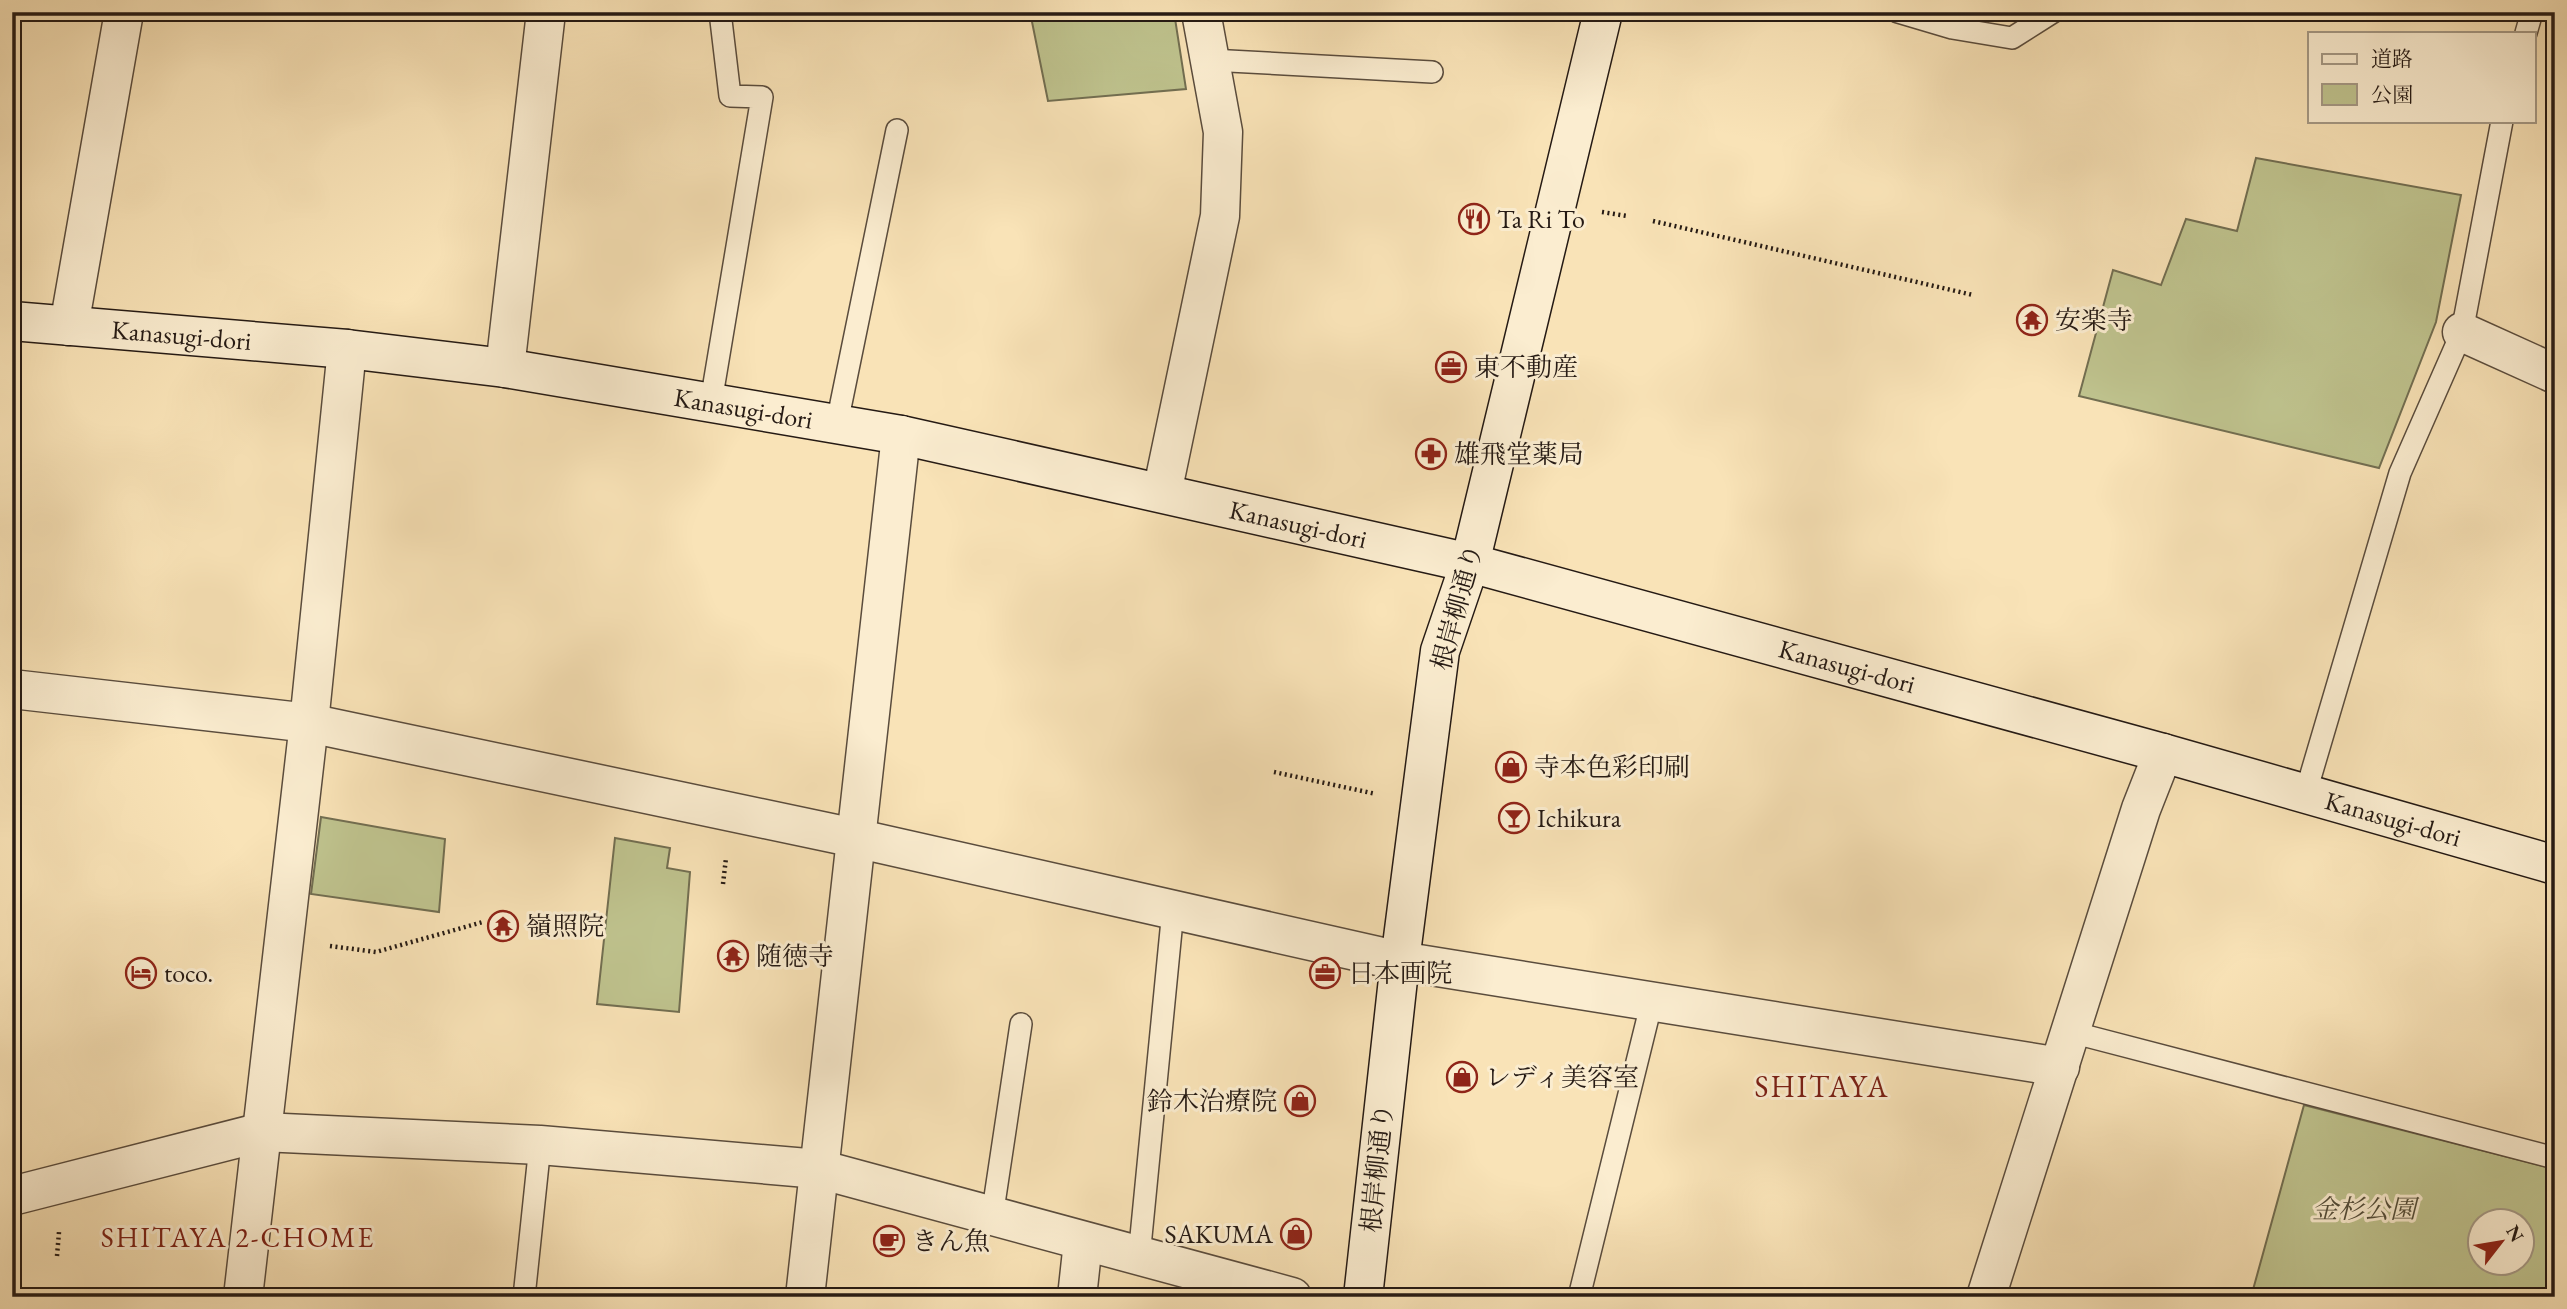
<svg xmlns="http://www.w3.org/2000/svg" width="2567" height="1309" font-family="'EB Garamond','Noto Serif JP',serif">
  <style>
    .green { fill: #bfc38e; stroke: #726e51; stroke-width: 2; fill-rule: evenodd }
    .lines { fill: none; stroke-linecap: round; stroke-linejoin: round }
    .lane-casing { stroke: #5a4c3d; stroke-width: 24 }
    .street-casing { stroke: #5a4c3d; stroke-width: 41 }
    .secondary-casing { stroke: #251a14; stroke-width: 41 }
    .path { stroke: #251a14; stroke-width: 4.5; stroke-dasharray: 2 3.5; stroke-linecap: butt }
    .lane { stroke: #fbedd0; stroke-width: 21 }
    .street { stroke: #fbedd0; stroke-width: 38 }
    .secondary { stroke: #fbedd0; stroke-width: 38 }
    .labels { text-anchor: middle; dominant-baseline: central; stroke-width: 6; stroke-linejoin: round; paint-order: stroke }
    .poi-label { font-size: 26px; fill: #251a14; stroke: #fbedd0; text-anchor: start }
    .street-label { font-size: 26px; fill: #251a14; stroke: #fbedd0 }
    .park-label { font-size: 26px; font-style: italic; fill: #534d39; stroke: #fbedd0 }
    .neighbourhood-label { font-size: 28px; letter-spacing: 2px; fill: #7a1f14; stroke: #fbedd0 }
    .quarter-label { font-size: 30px; letter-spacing: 2px; fill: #7a1f14; stroke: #fbedd0 }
  </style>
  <rect width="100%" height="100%" fill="#f9e3b7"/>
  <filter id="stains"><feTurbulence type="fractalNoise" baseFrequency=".00286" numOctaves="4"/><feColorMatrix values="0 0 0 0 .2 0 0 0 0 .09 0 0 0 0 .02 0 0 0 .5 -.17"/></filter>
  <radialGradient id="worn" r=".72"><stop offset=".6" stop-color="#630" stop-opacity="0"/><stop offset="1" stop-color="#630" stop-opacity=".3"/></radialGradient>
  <!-- green -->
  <g class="green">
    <polygon points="1030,12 1104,12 1106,20 1174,12 1186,89 1048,101"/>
    <polygon points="2256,158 2461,195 2436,322 2379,468 2079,396 2113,270 2161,285 2186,219 2237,231"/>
    <polygon points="321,817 445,839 439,912 311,894"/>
    <polygon points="615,838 670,848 667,868 690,872 679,1012 597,1004"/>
    <path d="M2304 1105 2555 1169V1297H2251ZM2480 1222H2522V1264H2480Z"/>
  </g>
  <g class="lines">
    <!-- lane casing -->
    <g class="lane-casing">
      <g id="lane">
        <polyline points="1898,12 1952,28 2012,38 2053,12"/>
        <polyline points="2526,33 2532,12"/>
        <polyline points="1210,60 1432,72"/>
        <polyline points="711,402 762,97 730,96 720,12"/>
        <polyline points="837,423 897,130"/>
        <polyline points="2305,795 2400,473 2462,332 2502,121"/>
        <polyline points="2071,1032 2555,1158"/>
        <polyline points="992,1217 1021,1024"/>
        <polyline points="1139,1257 1173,910"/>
        <polyline points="524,1297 540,1145"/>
        <polyline points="1579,1297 1652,1001"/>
      </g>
    </g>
    <!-- street casing -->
    <g class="street-casing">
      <g id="street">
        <polyline points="69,326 124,12"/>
        <polyline points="2462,332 2555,374"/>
        <polyline points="505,368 546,12"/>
        <polyline points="1162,493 1220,216 1223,132 1201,12"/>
        <polyline points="12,689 309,723 855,838 1400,961 2060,1067"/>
        <polyline points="12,1196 262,1132 540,1145 819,1169 1292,1297"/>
        <polyline points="243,1297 309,723 347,349"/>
        <polyline points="805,1297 901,435"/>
        <polyline points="1077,1297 1083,1242"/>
        <polyline points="1986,1297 2141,809 2163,753"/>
      </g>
    </g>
    <!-- secondary casing -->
    <g class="secondary-casing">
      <g id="secondary">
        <path id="s1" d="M12 321 347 349 505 368 901 435 1470 563 2163 753 2555 865"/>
        <polyline points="1363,1297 1400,961 1440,651 1470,563 1603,12"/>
      </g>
    </g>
    <!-- path -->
    <g class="path">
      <polyline points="1602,212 1627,216"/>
      <polyline points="1653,221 1973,295"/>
      <polyline points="1274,772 1376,794"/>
      <polyline points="723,884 726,858"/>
      <polyline points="330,946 376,952 483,922"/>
      <polyline points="57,1256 59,1232"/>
    </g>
    <!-- lane -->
    <use href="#lane" class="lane"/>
    <!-- street -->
    <use href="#street" class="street"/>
    <!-- secondary -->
    <use href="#secondary" class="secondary"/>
  </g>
  <!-- icons -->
  <defs>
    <g id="restaurant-ring" transform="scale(1.575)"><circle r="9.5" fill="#fbedd0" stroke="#8f2418" stroke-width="1.5"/><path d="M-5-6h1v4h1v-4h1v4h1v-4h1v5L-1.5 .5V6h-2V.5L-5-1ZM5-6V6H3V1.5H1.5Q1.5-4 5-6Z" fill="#8f2418"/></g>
    <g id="temple-ring" transform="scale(1.575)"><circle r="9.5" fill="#fbedd0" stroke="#8f2418" stroke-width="1.5"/><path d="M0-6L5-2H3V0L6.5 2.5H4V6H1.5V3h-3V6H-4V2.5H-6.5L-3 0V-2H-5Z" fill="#8f2418"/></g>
    <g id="office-ring" transform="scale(1.575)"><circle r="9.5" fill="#fbedd0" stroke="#8f2418" stroke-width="1.5"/><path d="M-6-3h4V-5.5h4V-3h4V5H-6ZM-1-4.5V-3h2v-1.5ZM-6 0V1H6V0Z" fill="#8f2418"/></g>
    <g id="pharmacy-ring" transform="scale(1.575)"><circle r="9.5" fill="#fbedd0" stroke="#8f2418" stroke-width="1.5"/><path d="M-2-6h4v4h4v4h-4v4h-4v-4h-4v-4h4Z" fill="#8f2418"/></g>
    <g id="shop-ring" transform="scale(1.575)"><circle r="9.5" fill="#fbedd0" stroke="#8f2418" stroke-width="1.5"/><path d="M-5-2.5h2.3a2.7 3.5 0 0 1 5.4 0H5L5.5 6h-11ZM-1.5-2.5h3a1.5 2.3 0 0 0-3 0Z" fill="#8f2418"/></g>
    <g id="bar-ring" transform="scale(1.575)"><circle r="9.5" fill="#fbedd0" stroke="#8f2418" stroke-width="1.5"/><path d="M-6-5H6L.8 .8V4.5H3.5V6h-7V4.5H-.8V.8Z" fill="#8f2418"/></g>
    <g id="hotel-ring" transform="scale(1.575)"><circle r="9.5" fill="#fbedd0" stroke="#8f2418" stroke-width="1.5"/><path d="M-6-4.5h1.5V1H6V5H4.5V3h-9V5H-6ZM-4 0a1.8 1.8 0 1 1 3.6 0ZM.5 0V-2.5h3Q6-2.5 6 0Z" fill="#8f2418"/></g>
    <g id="cafe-ring" transform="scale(1.575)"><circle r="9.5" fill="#fbedd0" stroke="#8f2418" stroke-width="1.5"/><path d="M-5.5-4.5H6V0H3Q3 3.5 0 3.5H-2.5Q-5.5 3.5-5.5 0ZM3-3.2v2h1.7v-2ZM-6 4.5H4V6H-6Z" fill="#8f2418"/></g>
  </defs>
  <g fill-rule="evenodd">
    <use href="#restaurant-ring" x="1474" y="219"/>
    <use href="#temple-ring" x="2032" y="320"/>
    <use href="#office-ring" x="1451" y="367"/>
    <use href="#pharmacy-ring" x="1431" y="454"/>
    <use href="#shop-ring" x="1511" y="767"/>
    <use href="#bar-ring" x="1514" y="818"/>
    <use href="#temple-ring" x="503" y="926"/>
    <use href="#temple-ring" x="733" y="956"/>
    <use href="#hotel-ring" x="141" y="973"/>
    <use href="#office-ring" x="1325" y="973"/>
    <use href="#shop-ring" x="1462" y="1077"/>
    <use href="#shop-ring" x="1300" y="1101"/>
    <use href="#shop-ring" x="1296" y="1234"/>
    <use href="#cafe-ring" x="889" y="1241"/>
  </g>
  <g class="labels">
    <!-- poi labels -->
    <g class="poi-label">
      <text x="1497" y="219">Ta Ri To</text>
      <text x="2055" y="320">安楽寺</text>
      <text x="1474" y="367">東不動産</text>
      <text x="1454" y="454">雄飛堂薬局</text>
      <text x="1534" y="767">寺本色彩印刷</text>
      <text x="1537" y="818">Ichikura</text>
      <text x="526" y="926">嶺照院</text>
      <text x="756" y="956">随徳寺</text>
      <text x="164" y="973">toco.</text>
      <text x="1348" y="973">日本画院</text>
      <text x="1485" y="1077">レディ美容室</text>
      <text x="1277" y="1101" text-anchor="end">鈴木治療院</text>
      <text x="1273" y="1234" text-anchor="end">SAKUMA</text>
      <text x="912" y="1241">きん魚</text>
    </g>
    <!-- street labels -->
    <g class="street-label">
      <text stroke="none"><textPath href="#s1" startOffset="170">Kanasugi-dori</textPath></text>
      <text stroke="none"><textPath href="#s1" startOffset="737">Kanasugi-dori</textPath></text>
      <text stroke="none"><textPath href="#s1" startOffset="1304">Kanasugi-dori</textPath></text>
      <text transform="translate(1457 607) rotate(-75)">根岸柳通り</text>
      <text stroke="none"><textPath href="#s1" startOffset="1871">Kanasugi-dori</textPath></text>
      <text stroke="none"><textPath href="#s1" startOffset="2438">Kanasugi-dori</textPath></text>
      <text transform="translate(1377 1168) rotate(-84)">根岸柳通り</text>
    </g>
    <!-- park labels -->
    <g class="park-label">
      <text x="2364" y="1209">金杉公園</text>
    </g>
    <!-- neighbourhood labels -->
    <g class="neighbourhood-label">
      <text x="238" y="1237">SHITAYA 2-CHOME</text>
    </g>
    <!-- quarter labels -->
    <g class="quarter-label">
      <text x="1822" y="1086">SHITAYA</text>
    </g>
  </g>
  <!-- margin -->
  <rect width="2567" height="1309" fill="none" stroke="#f9e3b7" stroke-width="42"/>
  <rect x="14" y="14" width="2539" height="1281" fill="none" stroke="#251a14" stroke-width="3.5"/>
  <rect x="21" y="21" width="2525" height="1267" fill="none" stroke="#251a14" stroke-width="2"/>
  <!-- legend -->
  <rect x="2308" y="32" width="228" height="91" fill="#fbedd0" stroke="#a59985" stroke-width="2"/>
  <rect x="2322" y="54" width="35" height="10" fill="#fbedd0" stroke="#a59985" stroke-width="2"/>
  <text x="2371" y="66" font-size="21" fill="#251a14">道路</text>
  <rect x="2322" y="84" width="35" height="21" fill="#bfc38e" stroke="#a59985" stroke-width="2"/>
  <text x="2371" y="102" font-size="21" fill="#251a14">公園</text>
  <!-- north arrow -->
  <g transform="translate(2501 1242) rotate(59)"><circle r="33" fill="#fbedd0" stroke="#a59985" stroke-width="2"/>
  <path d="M0-5L12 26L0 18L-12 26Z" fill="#8f2418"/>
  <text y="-10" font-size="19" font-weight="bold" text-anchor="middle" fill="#251a14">N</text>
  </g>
  <rect width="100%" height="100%" filter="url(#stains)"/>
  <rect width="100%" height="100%" fill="url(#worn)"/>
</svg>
